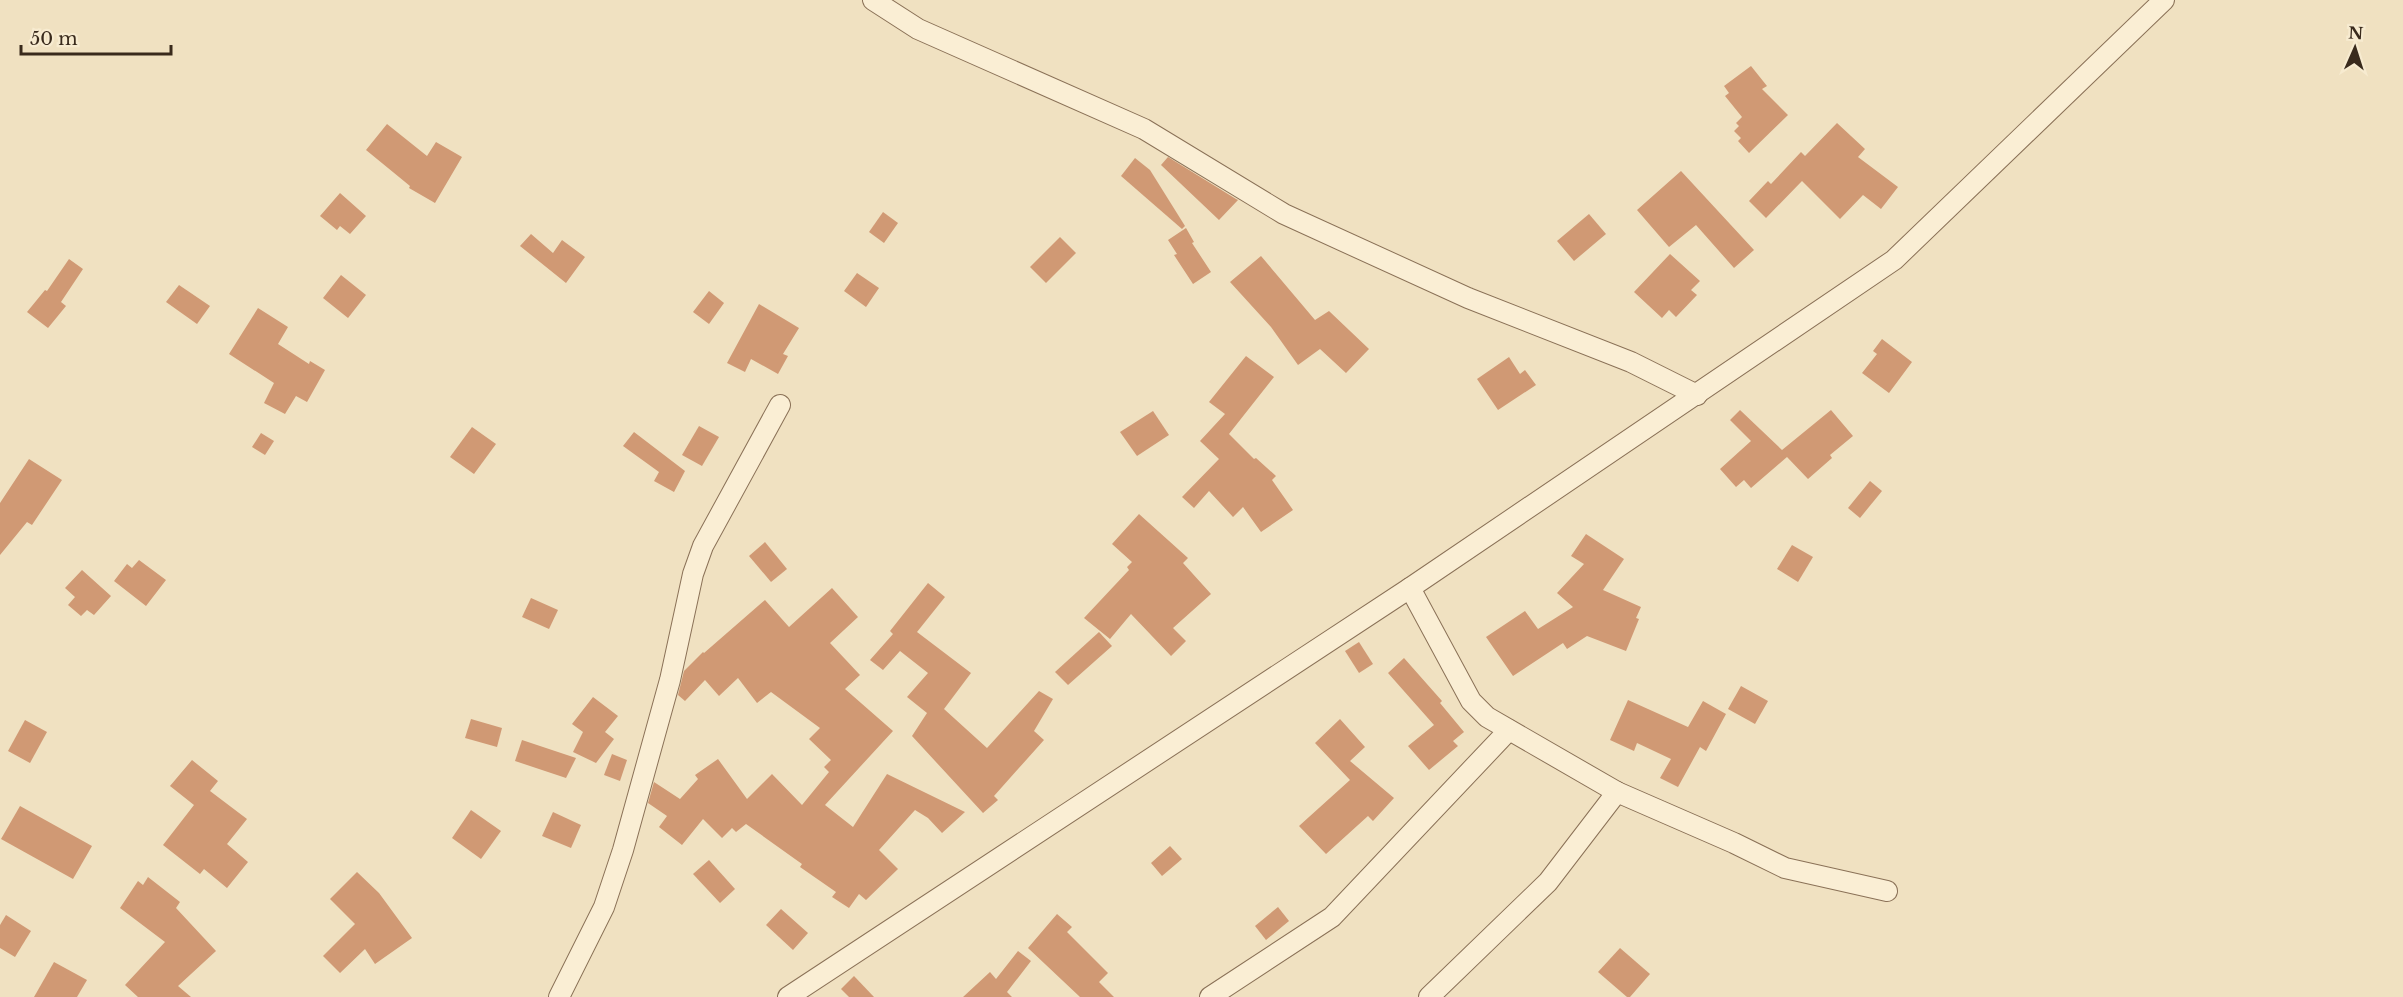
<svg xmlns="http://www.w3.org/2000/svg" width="2403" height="997" font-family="'Libre Baskerville',serif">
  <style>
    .building { fill: #d09974 }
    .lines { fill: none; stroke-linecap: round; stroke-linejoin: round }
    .street-casing { stroke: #8a7157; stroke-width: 22 }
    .street { stroke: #faeed4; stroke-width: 20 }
  </style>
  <rect width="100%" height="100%" fill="#f0e1c1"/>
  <!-- building -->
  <g class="building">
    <polygon points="1751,66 1767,86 1762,89 1788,115 1749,153 1738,141 1741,138 1734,131 1739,126 1736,123 1742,117 1725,96 1729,93 1724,86"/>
    <polygon points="1837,123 1865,149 1858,157 1898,187 1881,209 1863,195 1840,219 1802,181 1766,218 1749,201 1768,181 1771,184 1801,152 1805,156"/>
    <polygon points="387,124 427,156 436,142 462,157 435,203 409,188 410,186 366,150"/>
    <polygon points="1168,157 1236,199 1238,200 1219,220 1161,165"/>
    <polygon points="1135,158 1150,170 1185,226 1182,229 1121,176"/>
    <polygon points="1681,171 1754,250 1734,268 1696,225 1669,247 1637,210"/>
    <polygon points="340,193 366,216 350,234 340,226 337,230 320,216"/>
    <polygon points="883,212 898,223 884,243 869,232"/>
    <polygon points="1589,214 1606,234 1574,261 1557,241"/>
    <polygon points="1186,228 1194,242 1192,243 1211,272 1193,284 1174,255 1177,254 1168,240"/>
    <polygon points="531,234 553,253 562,240 585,257 566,283 520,246"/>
    <polygon points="1060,237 1076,253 1046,283 1030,267"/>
    <polygon points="1670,254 1700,281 1691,290 1697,295 1676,317 1669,310 1662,318 1634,292"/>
    <polygon points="1261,256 1315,320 1329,311 1369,349 1346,373 1320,349 1298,365 1271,327 1230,282"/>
    <polygon points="69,259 83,269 61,302 66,306 48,328 27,312 45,290 47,291"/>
    <polygon points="857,273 879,288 866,307 844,291"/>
    <polygon points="341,275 366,295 348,318 323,298"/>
    <polygon points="179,285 210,306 197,324 166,302"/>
    <polygon points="709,291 724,303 709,324 693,312"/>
    <polygon points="759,304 799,328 783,354 788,356 778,374 751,359 745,372 727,363"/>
    <polygon points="258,308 288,327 278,344 309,364 310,361 325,370 307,402 296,396 285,414 264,403 274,383 229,354"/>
    <polygon points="1882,339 1912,362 1889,393 1862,373 1877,354 1873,351"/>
    <polygon points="1246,356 1274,377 1229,434 1254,459 1256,458 1276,476 1272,480 1293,510 1261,532 1243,507 1233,517 1209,491 1194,508 1182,497 1219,459 1200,441 1225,414 1209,402"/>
    <polygon points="1509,357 1520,374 1525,370 1536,385 1498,410 1477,379"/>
    <polygon points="1740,410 1782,450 1831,410 1853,436 1830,455 1832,458 1808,479 1787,457 1751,488 1744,480 1736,487 1720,469 1751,441 1730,420"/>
    <polygon points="1153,411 1169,435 1137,456 1120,432"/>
    <polygon points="699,426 719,437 702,466 682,455"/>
    <polygon points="472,427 496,444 474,474 450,457"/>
    <polygon points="634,432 685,471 674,492 654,481 659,472 623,446"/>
    <polygon points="261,433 274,441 265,455 252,447"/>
    <polygon points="29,459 62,480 32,525 27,522 0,555 0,503"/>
    <polygon points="1870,481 1882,491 1860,518 1848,508"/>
    <polygon points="1139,514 1188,558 1183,563 1211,594 1173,628 1186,641 1171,656 1131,614 1110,639 1084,618 1129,570 1127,567 1132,562 1112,544"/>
    <polygon points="1586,534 1624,559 1603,590 1641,607 1636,618 1639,619 1626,651 1587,636 1567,649 1563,643 1513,676 1486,637 1525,611 1538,629 1573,607 1557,593 1584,564 1571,556"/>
    <polygon points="765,542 787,569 771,582 749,556"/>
    <polygon points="1792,545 1813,557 1798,582 1777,569"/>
    <polygon points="139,560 166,580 146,606 114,581 127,564 132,568"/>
    <polygon points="82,570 111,596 94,615 87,610 81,616 68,605 75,597 65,588"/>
    <polygon points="928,583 945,597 917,632 971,673 944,709 987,748 1039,691 1053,699 1034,731 1044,740 994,796 998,800 983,813 912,736 927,713 907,697 928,673 900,651 883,670 870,660 893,634 890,631"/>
    <polygon points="832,588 858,617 830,643 860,675 845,689 893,731 825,805 853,827 887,774 965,812 942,833 928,818 915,810 879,850 898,869 866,900 859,894 849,908 832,897 836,892 800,867 802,864 746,824 736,832 732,828 722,838 703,819 682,845 659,827 667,816 648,803 654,782 680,799 698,779 695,775 718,759 747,799 772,774 802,805 829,772 824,767 831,760 809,739 820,728 771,692 757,703 738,678 719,696 705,680 685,701 678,695 684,671 703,652 704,653 765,600 789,627"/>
    <polygon points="531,598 558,610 549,629 522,617"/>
    <polygon points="1099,632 1112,646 1068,685 1055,672"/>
    <polygon points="1359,642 1373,664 1359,673 1345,651"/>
    <polygon points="1404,658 1442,701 1440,703 1464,732 1453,741 1458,746 1429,770 1408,746 1434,725 1388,673"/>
    <polygon points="1741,686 1768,701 1755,724 1728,709"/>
    <polygon points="593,697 618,716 605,732 614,739 596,763 573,752 583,732 572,724"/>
    <polygon points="1628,700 1688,727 1703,701 1726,714 1706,751 1700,747 1678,787 1660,778 1671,759 1637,743 1634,751 1610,740"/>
    <polygon points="471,719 502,728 497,747 465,738"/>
    <polygon points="1340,719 1365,747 1350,761 1394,798 1373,821 1368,816 1326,854 1299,826 1350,780 1315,743"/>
    <polygon points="25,720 47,732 30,763 8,751"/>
    <polygon points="522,740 576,758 566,778 515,761"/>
    <polygon points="612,754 627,760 620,781 604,775"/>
    <polygon points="192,760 218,781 210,791 247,819 227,844 248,862 227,888 204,869 200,874 163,845 194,805 170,786"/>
    <polygon points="20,806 92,846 73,879 1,839"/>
    <polygon points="471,810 501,831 481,859 452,838"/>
    <polygon points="553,812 581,825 571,848 542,836"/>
    <polygon points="1170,846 1182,859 1162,876 1151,863"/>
    <polygon points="709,860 735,889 720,903 693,874"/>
    <polygon points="357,872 379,893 412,938 375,964 365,949 340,973 323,956 355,924 330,899"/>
    <polygon points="148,877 180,902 176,908 216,951 178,986 191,997 138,997 125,985 165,942 120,908 138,881 143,885"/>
    <polygon points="1278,907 1289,921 1266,940 1255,926"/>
    <polygon points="781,909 808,933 793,950 766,925"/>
    <polygon points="1057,914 1072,927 1067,932 1108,973 1099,982 1114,997 1080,997 1028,948"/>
    <polygon points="6,915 31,931 15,957 0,948 0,925"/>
    <polygon points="1620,948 1650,974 1630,997 1627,997 1598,972"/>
    <polygon points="1018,951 1031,961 1007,992 1012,997 963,997 990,972 996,979"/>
    <polygon points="54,962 87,980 77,997 34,997"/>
    <polygon points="854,976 874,997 849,997 841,989"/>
  </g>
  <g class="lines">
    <!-- street casing -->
    <g class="street-casing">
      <g id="street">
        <polyline points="873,0 918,29 1144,129 1284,214 1468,298 1631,362 1697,395"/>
        <polyline points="1410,588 1471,701 1487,717 1617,792 1734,843 1785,868 1887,891"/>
        <polyline points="559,997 604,907 623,850 670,680 693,574 703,546 780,405"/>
        <polyline points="788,997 1410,588 1894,260 2164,0"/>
        <polyline points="1210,997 1332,917 1509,730"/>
        <polyline points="1429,997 1548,882 1617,792"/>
      </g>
    </g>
    <!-- street -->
    <use href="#street" class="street"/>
  </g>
  <!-- north arrow -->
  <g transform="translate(2355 48) rotate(3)" stroke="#f7ebd0" stroke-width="4.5" paint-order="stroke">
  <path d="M0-4.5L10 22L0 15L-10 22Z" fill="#392a1c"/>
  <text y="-9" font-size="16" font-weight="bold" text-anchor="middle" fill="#392a1c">N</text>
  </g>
  <!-- scale -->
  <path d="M21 45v9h150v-9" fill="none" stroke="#392a1c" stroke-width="3"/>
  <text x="30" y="45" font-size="18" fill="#392a1c" stroke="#f7ebd0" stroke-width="4.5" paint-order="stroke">50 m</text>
</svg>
